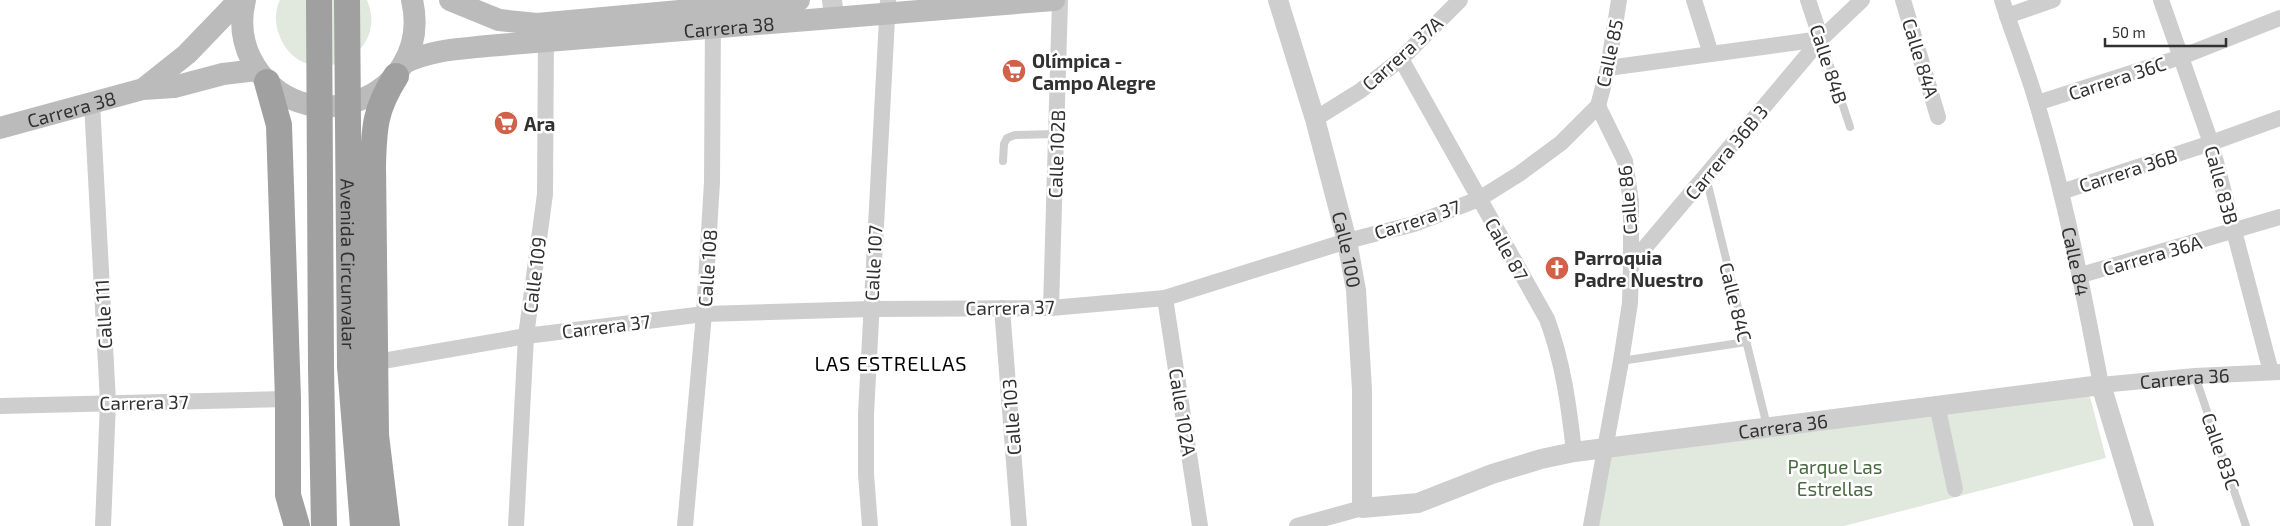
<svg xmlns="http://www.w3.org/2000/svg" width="2280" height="526" font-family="'Exo 2',sans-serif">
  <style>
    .green { fill: #e1e9de }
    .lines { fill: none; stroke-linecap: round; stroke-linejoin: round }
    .service { stroke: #cecece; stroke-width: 8 }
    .minor { stroke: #cecece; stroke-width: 16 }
    .tertiary { stroke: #cecece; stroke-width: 20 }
    .secondary { stroke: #bbb; stroke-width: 22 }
    .trunk { stroke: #a0a0a0; stroke-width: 26 }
    .trunk-bridge { stroke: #a0a0a0; stroke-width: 26 }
    .labels { text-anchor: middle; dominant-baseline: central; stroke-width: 5; stroke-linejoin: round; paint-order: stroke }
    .street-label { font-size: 19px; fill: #313131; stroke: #fff }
    .poi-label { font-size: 19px; font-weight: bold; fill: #313131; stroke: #fff; text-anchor: start }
    .park-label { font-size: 19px; fill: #4b6843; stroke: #fff }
    .neighbourhood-label { font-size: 20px; letter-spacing: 1px; fill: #000; stroke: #fff }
  </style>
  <rect width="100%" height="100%" fill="#fff"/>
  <!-- green -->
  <g class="green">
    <path d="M280 0H367C392 59 303 94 280 37 275 25 274 12 280 0Z"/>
    <polygon points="2089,393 2106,458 1844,526 1597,526 1610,456"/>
  </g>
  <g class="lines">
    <!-- service -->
    <g class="service">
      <polyline points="1821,39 1850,127"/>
      <polyline points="1003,161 1004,144 1007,138 1015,135 1056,134"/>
      <polyline points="1706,177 1767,426"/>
      <polyline points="1621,361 1746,342"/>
      <polyline points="2195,376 2246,526"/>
    </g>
    <!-- minor -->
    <g class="minor">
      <polyline points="1694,0 1711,54"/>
      <polyline points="1903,0 1938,117"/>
      <path id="s1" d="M2002 0C2013 35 2027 69 2037 104 2065 196 2083 290 2101 385L2195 376 2280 372"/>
      <polyline points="2161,0 2211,143 2271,372"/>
      <polyline points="2007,16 2053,0"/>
      <path d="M1401 59 1547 319C1563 362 1569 406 1574 452"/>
      <polyline points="1608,68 1821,39 1862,0"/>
      <polyline points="92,103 108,402 103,526"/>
      <polyline points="2037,103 2181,57 2280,18"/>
      <polyline points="1315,119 1360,91 1401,59 1460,0"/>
      <polyline points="2061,192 2211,143 2280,118"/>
      <polyline points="1631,264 1821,39 1808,0"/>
      <polyline points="2081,275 2280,217"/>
      <polyline points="1165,298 1200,526"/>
      <polyline points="1002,308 1019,526"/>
      <polyline points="1051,308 1060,0"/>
      <polyline points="377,362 526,336 704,314 871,309 1051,308 1165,298 1347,241 1414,224 1479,199 1519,174 1561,143 1598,106 1608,68 1619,0"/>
      <polyline points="1937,405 1955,489"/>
      <polyline points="0,406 288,399"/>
      <polyline points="516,526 526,336 545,194 546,32"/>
      <polyline points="685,526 704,314 712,182 713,17"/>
      <polyline points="870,526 866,474 866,414 888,0"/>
      <polyline points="1297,526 1362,508"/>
      <polyline points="1591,526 1621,361 1630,303 1631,264 1631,202 1625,161 1598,106"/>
    </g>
    <!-- tertiary -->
    <g class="tertiary">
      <polyline points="832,0 834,17"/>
      <path id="s2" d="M1278 0 1315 119 1347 241 1356 290 1362 390V508L1418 503 1492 474 1541 459 1574 452 2101 385 2144 526"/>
    </g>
    <!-- secondary -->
    <g class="secondary">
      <path d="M245 0C240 20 242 41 251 59 298 149 435 100 412 0"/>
      <polyline points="450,0 499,20 537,24 799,0"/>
      <path id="s3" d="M404 63C431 50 458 49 487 46L1054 0"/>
      <polyline points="143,89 187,54 239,0"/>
      <path id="s4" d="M0 128 143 89 174 87 223 74 257 70"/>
    </g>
    <!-- trunk -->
    <g class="trunk">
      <polyline points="267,82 279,125 288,399 288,495 297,526"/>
      <polyline points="350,366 363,526"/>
      <polyline points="321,367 324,526"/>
      <path d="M387 526 376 435 373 165C374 127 375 109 396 76"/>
    </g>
    <!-- trunk-bridge -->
    <g class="trunk-bridge">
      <polyline points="319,0 321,367"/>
      <path id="s5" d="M347 0 350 366"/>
    </g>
  </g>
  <!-- icons -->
  <defs>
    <g id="supermarket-disc" transform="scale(1.25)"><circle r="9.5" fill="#d2614a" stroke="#fff"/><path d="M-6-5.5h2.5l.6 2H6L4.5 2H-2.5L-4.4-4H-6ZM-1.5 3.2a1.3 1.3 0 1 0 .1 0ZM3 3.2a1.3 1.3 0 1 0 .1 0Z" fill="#fff"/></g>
    <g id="church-disc" transform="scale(1.25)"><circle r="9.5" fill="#d2614a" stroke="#fff"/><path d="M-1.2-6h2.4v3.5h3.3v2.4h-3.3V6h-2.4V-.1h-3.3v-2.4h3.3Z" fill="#fff"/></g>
  </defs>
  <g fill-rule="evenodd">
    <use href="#supermarket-disc" x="1014" y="71"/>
    <use href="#supermarket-disc" x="506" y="123"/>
    <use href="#church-disc" x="1557" y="268"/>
  </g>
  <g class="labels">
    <!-- street labels -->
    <g class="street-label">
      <text stroke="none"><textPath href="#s3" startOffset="328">Carrera 38</textPath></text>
      <text transform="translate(1402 53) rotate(-42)">Carrera 37A</text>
      <text transform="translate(1609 53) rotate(-78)">Calle 85</text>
      <text transform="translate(1921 58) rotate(73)">Calle 84A</text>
      <text transform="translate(1829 64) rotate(72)">Calle 84B</text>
      <text transform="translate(2117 78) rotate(-18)">Carrera 36C</text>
      <text stroke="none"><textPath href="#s4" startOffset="74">Carrera 38</textPath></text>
      <text transform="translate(1726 152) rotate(-50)">Carrera 36B 3</text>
      <text transform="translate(1056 154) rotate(-88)">Calle 102B</text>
      <text transform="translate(2128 170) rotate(-18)">Carrera 36B</text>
      <text transform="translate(2222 185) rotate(75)">Calle 83B</text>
      <text transform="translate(1627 200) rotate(-95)">Calle 86</text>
      <text transform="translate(1417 219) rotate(-18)">Carrera 37</text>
      <text transform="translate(1507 249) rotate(61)">Calle 87</text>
      <text stroke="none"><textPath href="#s2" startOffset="259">Calle 100</textPath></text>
      <text transform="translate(2152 255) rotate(-16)">Carrera 36A</text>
      <text stroke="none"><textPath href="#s1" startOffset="272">Calle 84</textPath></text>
      <text stroke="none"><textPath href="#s5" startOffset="264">Avenida Circunvalar</textPath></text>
      <text transform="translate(873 263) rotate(-87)">Calle 107</text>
      <text transform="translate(707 268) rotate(-86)">Calle 108</text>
      <text transform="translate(534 275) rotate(-83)">Calle 109</text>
      <text transform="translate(1736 302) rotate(76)">Calle 84C</text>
      <text transform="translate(1010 307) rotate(-1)">Carrera 37</text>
      <text transform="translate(103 314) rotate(-93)">Calle 111</text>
      <text transform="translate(606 326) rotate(-7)">Carrera 37</text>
      <text stroke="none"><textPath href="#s1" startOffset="482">Carrera 36</textPath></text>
      <text transform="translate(144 402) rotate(-1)">Carrera 37</text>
      <text transform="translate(1183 412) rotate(81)">Calle 102A</text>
      <text transform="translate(1011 417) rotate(-94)">Calle 103</text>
      <text stroke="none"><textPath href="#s2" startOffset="950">Carrera 36</textPath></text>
      <text transform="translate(2221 451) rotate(71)">Calle 83C</text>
    </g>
    <!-- poi labels -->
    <g class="poi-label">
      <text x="1032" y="60">Olímpica -<tspan x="1032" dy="22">Campo Alegre</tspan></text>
      <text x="524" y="123">Ara</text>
      <text x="1574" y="257">Parroquia<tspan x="1574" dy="22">Padre Nuestro</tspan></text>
    </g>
    <!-- park labels -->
    <g class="park-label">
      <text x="1835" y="466">Parque Las<tspan x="1835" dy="22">Estrellas</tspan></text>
    </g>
    <!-- neighbourhood labels -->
    <g class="neighbourhood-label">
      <text x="891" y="363">LAS ESTRELLAS</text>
    </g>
  </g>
  <!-- scale -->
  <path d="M2105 38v8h121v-8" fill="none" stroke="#313131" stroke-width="2.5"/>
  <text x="2112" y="38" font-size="15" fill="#313131" stroke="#ffffff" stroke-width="4" paint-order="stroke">50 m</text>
</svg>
